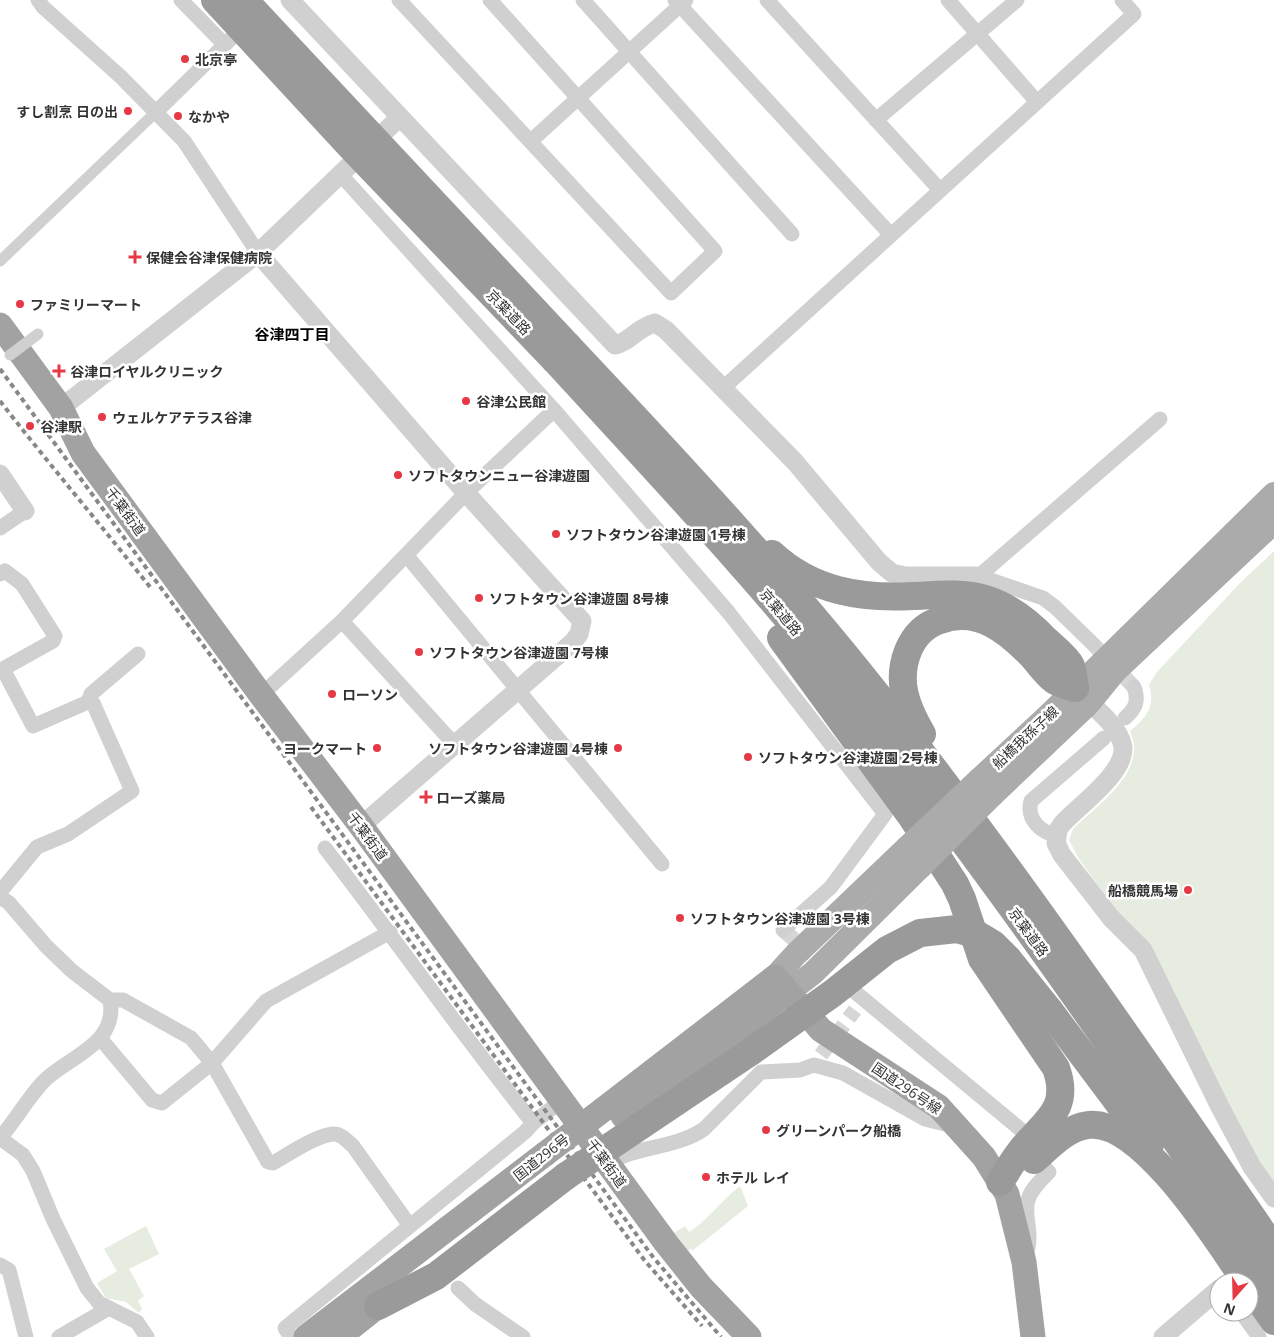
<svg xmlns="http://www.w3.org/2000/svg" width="1274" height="1337" font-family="'Open Sans','Noto Sans JP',sans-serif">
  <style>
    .park { fill: #e6ecdf }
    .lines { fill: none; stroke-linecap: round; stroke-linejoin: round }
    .minor-tunnel { stroke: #d6d6d6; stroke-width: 15; stroke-dasharray: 15 8; stroke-linecap: butt }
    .pedestrian { stroke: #d0d0d0; stroke-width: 11 }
    .minor { stroke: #d0d0d0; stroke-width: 15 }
    .tertiary { stroke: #d0d0d0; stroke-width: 19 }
    .primary { stroke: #ababab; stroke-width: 24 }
    .trunk { stroke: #a2a2a2; stroke-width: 25 }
    .motorway { stroke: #9a9a9a; stroke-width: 28 }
    .rail { stroke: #888; stroke-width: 4; stroke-dasharray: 5 4; stroke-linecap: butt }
    .pedestrian-bridge { stroke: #d0d0d0; stroke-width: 11 }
    .primary-bridge { stroke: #ababab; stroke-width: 24 }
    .trunk-bridge { stroke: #a2a2a2; stroke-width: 25 }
    .motorway-bridge { stroke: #9a9a9a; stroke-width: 28 }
    .poi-dot { fill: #e63946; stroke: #fff; stroke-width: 2 }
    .labels { text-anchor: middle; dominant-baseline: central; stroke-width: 5; stroke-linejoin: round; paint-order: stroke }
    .poi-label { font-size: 14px; font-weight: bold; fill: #333; stroke: #fff; text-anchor: start }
    .street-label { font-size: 14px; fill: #333; stroke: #fff }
    .neighbourhood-label { font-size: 15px; font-weight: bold; fill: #000; stroke: #fff }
  </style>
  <rect width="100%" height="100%" fill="#fff"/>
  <!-- park -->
  <g class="park">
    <path d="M1274 551V1190L1123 921 1079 859 1069 840 1073 829C1094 808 1136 780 1134 746 1134 741 1131 736 1130 731 1146 718 1156 706 1149 685L1156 673 1241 582Z"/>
    <path d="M740 1186 748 1206 692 1251 691 1248 688 1251 674 1233 685 1226 689 1232C708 1220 722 1200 740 1186Z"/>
    <polygon points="146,1226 159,1254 129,1269 144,1296 138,1301 142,1309 139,1313 126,1302 106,1298 97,1283 117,1271 104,1249"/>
  </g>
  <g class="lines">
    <!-- minor-tunnel -->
    <g class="minor-tunnel">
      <polyline points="1093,644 1134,687"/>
      <polyline points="783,930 850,987"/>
      <polyline points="821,1055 855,1010"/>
    </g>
    <!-- pedestrian -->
    <polyline class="pedestrian" points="0,261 156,112"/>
    <!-- minor -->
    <g class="minor">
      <polyline points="38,0 43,7 121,77 184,141 258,253"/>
      <polyline points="181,0 224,44"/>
      <polyline points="399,0 671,293 715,251 490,0"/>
      <polyline points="583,0 792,234"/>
      <polyline points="675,0 891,235"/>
      <polyline points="767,0 940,190"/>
      <polyline points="948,0 1037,102"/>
      <polyline points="156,112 246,24"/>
      <polyline points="876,120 1017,0"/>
      <polyline points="532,140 686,0"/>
      <polyline points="341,175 554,410 729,613 885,814 831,887 783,930"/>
      <polyline points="722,389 1134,14 1122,0"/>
      <polyline points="0,528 25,511"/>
      <polyline points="407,556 662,864"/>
      <polyline points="0,574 5,571 22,584 55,636 53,641 3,669 33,726 88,702 91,694 138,654"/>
      <polyline points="979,576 1160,419"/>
      <polyline points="979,576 1043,598 1055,607 1093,644"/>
      <polyline points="342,621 455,745"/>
      <polyline points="261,695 342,621 466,493 554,410"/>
      <path d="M1125 718C1136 708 1139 701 1134 687"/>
      <path d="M1057 836C1041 832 1026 820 1031 801L1104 738"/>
      <polyline points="0,892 37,847 68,834 132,791 93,703 88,702"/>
      <path d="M0 897 9 903 46 946 72 971 110 1000H123L191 1038 212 1063 268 1162 273 1163C289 1154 315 1136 333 1134 341 1133 347 1141 353 1146L410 1226"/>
      <polyline points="855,992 1020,1129"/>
      <polyline points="100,1038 152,1100 162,1103 212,1063 266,1001 390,932"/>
      <polyline points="533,1123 561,1101"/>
      <polyline points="0,1138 23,1155 33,1171 53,1219 87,1288 99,1303 137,1322 147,1337"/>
      <path d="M0 1138C16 1120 28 1097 45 1080 70 1056 118 1044 110 1000"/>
      <path d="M608 1164C637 1145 675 1149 704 1129L761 1072 800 1070 814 1065 843 1073 925 1119 953 1126"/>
      <path d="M1026 1255C1034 1234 1023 1217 1028 1200 1031 1189 1041 1180 1049 1172L1045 1168"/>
      <polyline points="0,1265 9,1270 26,1337"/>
      <polyline points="458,1288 475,1304 523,1337"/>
      <polyline points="1241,1312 1259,1337"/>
      <polyline points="59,1337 109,1308"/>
      <path d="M291 1337 285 1328 525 1132 533 1123C461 1033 395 939 325 848"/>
    </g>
    <!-- tertiary -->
    <g class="tertiary">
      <path d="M290 0 615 345C628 343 638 327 655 323L666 330 795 462 879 562 892 573 905 576H979"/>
      <polyline points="258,253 466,493 582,621 579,634 573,642 361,826"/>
      <polyline points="61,408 258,253 399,118"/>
      <polyline points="0,474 25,511"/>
      <path d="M1079 692C1093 707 1116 723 1122 743 1131 769 1079 805 1062 824L1058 830 1056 843 1062 855 1111 918 1143 950 1220 1107 1252 1167 1274 1198"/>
      <polyline points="1163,1337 1219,1289"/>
    </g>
    <!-- primary -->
    <g class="primary">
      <polyline points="979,780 1049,715 1274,494"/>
      <polyline points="992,795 1089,703 1115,671 1274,522"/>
      <polyline points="775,977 796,954 907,848"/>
      <polyline points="787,993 813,973 920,867"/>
    </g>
    <!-- trunk -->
    <g class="trunk">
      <polyline points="0,325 61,408 83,453 261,695 361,826 666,1243 701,1287 749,1337"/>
      <polyline points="604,1109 775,977 821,1030 939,1107 984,1157 1007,1194 1024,1262 1033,1337"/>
      <polyline points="623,1116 787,993"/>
      <polyline points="306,1337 545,1154"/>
      <polyline points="339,1337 393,1294"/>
    </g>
    <!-- motorway -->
    <g class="motorway">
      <path d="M568 346C680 465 792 585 892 714 1026 888 1150 1068 1274 1249"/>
      <path d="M555 360C658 472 763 584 858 704 1006 890 1139 1087 1274 1283"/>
      <path d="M772 554C812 591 861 599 913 596 937 595 962 592 985 599 1008 606 1029 622 1045 639 1052 646 1066 656 1071 666 1073 673 1074 681 1075 688"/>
      <path d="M781 638 911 816 955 884 962 899 982 959 1056 1068C1072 1112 1041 1123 1019 1153 1012 1162 1006 1173 1000 1182"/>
      <path d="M922 734C906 707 896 681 908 651 914 636 925 625 940 620 978 606 1008 631 1033 657 1040 665 1046 674 1054 680 1060 684 1069 686 1075 688"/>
      <polyline points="1049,1010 1150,1145"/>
      <path d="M1034 1160C1050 1146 1066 1128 1088 1125 1142 1118 1218 1241 1246 1282"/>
      <polyline points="1249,1286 1274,1321"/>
      <polyline points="378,1306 436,1276 566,1176"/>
    </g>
    <!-- rail -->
    <g class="rail">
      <polyline points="0,369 653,1257 721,1337"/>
      <path d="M0 401C49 464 100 524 150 587"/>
      <polyline points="311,807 645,1261 702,1326"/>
    </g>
    <!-- pedestrian-bridge -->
    <polyline class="pedestrian-bridge" points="10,355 38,334"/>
    <!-- primary-bridge -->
    <g class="primary-bridge">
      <polyline points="907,848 979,780"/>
      <polyline points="920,867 992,795"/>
    </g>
    <!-- trunk-bridge -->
    <polyline class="trunk-bridge" points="545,1154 604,1109"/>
    <!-- motorway-bridge -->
    <g class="motorway-bridge">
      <polyline points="215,0 351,147 555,360"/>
      <polyline points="244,0 568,346"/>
      <polyline points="566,1176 749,1053 833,993 887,950 920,933 957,929 978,935 993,944 1008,959 1049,1010"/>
    </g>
  </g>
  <!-- markers -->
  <g class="poi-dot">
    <circle cx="185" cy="59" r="5"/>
    <circle cx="128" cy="111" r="5"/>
    <circle cx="178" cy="116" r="5"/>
    <path d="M132.5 249.5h5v5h5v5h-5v5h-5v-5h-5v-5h5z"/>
    <circle cx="20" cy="304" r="5"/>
    <path d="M56.5 363.5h5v5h5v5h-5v5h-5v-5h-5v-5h5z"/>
    <circle cx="466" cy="401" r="5"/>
    <circle cx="102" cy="417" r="5"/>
    <circle cx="30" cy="426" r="5"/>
    <circle cx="398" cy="475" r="5"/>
    <circle cx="556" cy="534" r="5"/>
    <circle cx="479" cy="598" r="5"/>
    <circle cx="419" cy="652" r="5"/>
    <circle cx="332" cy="694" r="5"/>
    <circle cx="377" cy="748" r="5"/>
    <circle cx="618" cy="748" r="5"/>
    <circle cx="748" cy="757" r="5"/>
    <path d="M423.5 789.5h5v5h5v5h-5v5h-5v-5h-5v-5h5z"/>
    <circle cx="1188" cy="890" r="5"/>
    <circle cx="680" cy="918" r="5"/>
    <circle cx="766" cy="1130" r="5"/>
    <circle cx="706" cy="1177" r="5"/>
  </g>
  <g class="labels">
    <!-- poi labels -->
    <g class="poi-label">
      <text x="195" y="59">北京亭</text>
      <text x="118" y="111" text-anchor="end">すし割烹 日の出</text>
      <text x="188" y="116">なかや</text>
      <text x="146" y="257">保健会谷津保健病院</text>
      <text x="30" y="304">ファミリーマート</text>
      <text x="70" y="371">谷津ロイヤルクリニック</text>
      <text x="476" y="401">谷津公民館</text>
      <text x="112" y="417">ウェルケアテラス谷津</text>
      <text x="40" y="426">谷津駅</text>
      <text x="408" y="475">ソフトタウンニュー谷津遊園</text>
      <text x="566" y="534">ソフトタウン谷津遊園 1号棟</text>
      <text x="489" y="598">ソフトタウン谷津遊園 8号棟</text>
      <text x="429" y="652">ソフトタウン谷津遊園 7号棟</text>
      <text x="342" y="694">ローソン</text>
      <text x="367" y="748" text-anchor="end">ヨークマート</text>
      <text x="608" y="748" text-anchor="end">ソフトタウン谷津遊園 4号棟</text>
      <text x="758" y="757">ソフトタウン谷津遊園 2号棟</text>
      <text x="436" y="797">ローズ薬局</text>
      <text x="1178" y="890" text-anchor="end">船橋競馬場</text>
      <text x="690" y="918">ソフトタウン谷津遊園 3号棟</text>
      <text x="776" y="1130">グリーンパーク船橋</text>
      <text x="716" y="1177">ホテル レイ</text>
    </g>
    <!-- street labels -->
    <g class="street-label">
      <text transform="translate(509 312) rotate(46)">京葉道路</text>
      <text transform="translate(126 511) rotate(54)">千葉街道</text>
      <text transform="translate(781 612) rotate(50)">京葉道路</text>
      <text transform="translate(1025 737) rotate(-43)">船橋我孫子線</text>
      <text transform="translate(368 836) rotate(54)">千葉街道</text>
      <text transform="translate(1029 932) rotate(54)">京葉道路</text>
      <text transform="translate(907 1088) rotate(34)">国道296号線</text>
      <text transform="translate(541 1157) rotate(-38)">国道296号</text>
      <text transform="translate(607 1163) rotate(54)">千葉街道</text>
    </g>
    <!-- neighbourhood labels -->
    <g class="neighbourhood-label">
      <text x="292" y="334">谷津四丁目</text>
    </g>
  </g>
  <!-- north arrow -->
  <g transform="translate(1234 1297) rotate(200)"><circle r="24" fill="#ffffff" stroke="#adadad"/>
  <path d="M0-4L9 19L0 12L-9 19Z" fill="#e63946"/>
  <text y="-8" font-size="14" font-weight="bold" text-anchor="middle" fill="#333333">N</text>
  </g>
</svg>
